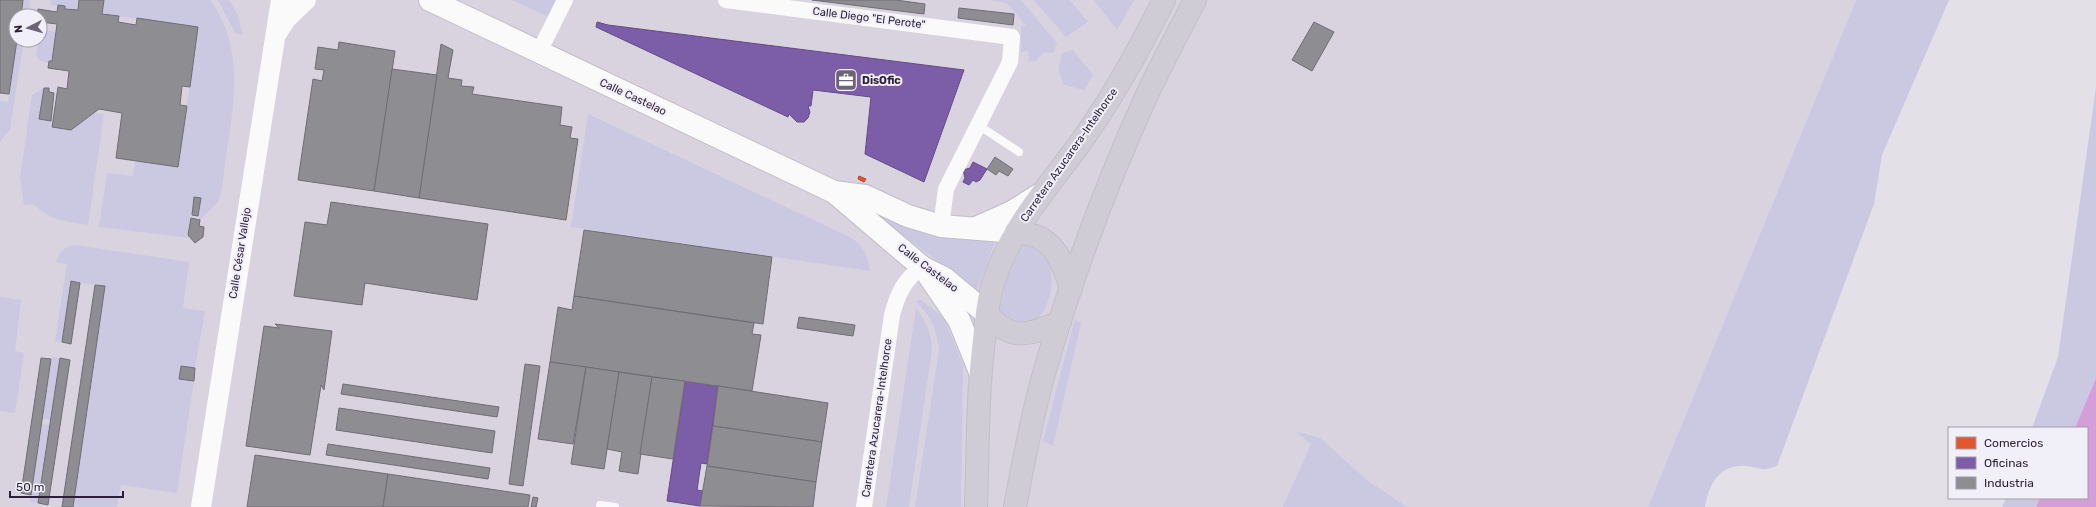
<svg xmlns="http://www.w3.org/2000/svg" width="2096" height="507" font-family="Rubik,sans-serif">
  <style>
    .built { fill: #d8d3df; fill-rule: evenodd }
    .green { fill: #cbc9e2 }
    .water { fill: #d49fd9 }
    .shops { fill: #e4572e; stroke: #ad4632 }
    .offices { fill: #7b5ea7; stroke: #644b87 }
    .industry { fill: #8d8d92; stroke: #706c78 }
    .lines { fill: none; stroke-linecap: round; stroke-linejoin: round }
    .secondary-casing { stroke: #c1bdc7; stroke-width: 24 }
    .primary-casing { stroke: #c3bfc8; stroke-width: 24 }
    .service { stroke: #fbfafb; stroke-width: 8 }
    .minor { stroke: #fbfafb; stroke-width: 16 }
    .tertiary { stroke: #fbfafb; stroke-width: 20 }
    .secondary { stroke: #fbfafb; stroke-width: 22 }
    .primary { stroke: #d0ccd5; stroke-width: 22 }
    .labels { text-anchor: middle; dominant-baseline: central; stroke-width: 4; stroke-linejoin: round; paint-order: stroke }
    .street-label { font-size: 11px; fill: #2d1f3b; stroke: #f1eff7 }
    .poi-label { font-size: 11px; font-weight: bold; fill: #2d1f3b; stroke: #f1eff7; text-anchor: start }
  </style>
  <rect width="100%" height="100%" fill="#e3e1e7"/>
  <!-- built -->
  <path class="built" d="M0 0H1856L1648 507H0ZM16 16H40V40H16Z"/>
  <!-- green -->
  <g class="green">
    <polygon points="23,0 30,0 28,16 21,16"/>
    <polygon points="51,0 79,0 78,10 65,9 65,6 50,5"/>
    <path d="M104 0H210C245 47 234 104 226 157 224 169 223 189 219 199 216 206 206 214 200 220L198 216 201 198 194 197 188 235 190 238 99 227 107 173 133 176 135 161 178 167 198 27 102 14Z"/>
    <polygon points="218,0 229,0 237,13 243,35 235,33"/>
    <polygon points="512,0 556,0 549,17"/>
    <polygon points="988,0 1021,0 1057,43 1054,53 1044,52 1036,61 1029,61 1028,51 1021,52 1021,26 1026,26 1007,3"/>
    <polygon points="1034,0 1070,0 1088,22 1066,37"/>
    <polygon points="1094,0 1134,0 1117,30"/>
    <path d="M1856 0H1949L1882 155 1874 204 1777 466C1761 472 1762 468 1747 466 1719 464 1709 484 1705 507H1648Z"/>
    <polygon points="44,30 56,32 52,61 49,61 49,63 40,61 36,55 40,32"/>
    <polygon points="17,40 24,40 10,129 0,142 0,101 8,102"/>
    <polygon points="1073,50 1093,75 1084,90 1064,85 1058,70 1062,53"/>
    <polygon points="2096,87 2096,378 2075,428 2032,428 2058,357"/>
    <path d="M44 88 39 119 51 121 49 127 71 130 95 113 104 114 88 225C64 221 52 221 33 204L24 205 20 178 32 95Z"/>
    <path d="M588 114 850 237C863 245 868 257 870 271L571 227Z"/>
    <polygon points="874,211 996,239 976,293 930,255 873,215"/>
    <path d="M75 245 189 262 183 308 205 311 195 368 180 366 179 379 194 381 177 493 121 485 117 507H73L105 286 71 282 62 342 55 341 67 264 56 262C60 251 63 248 75 245Z"/>
    <path d="M1022 245C1031 245 1037 247 1044 254 1058 269 1052 315 1031 322 1025 324 1016 322 1009 322L998 310 1007 280Z"/>
    <polygon points="0,297 21,300 15,351 24,353 15,413 0,411"/>
    <path d="M921 300 944 318 963 365 961 507H915L939 350C936 327 932 317 915 301Z"/>
    <path d="M916 309C927 321 931 334 932 350L909 507H886Z"/>
    <polygon points="1075,319 1081,323 1053,446 1043,441"/>
    <polygon points="52,357 60,358 51,420 42,419"/>
    <polygon points="41,424 50,425 38,503 30,502"/>
    <polygon points="1295,431 1320,438 1368,481 1407,507 1283,507 1311,444"/>
    <polygon points="2006,498 2040,498 2036,507 2002,507"/>
  </g>
  <!-- water -->
  <polygon class="water" points="2096,378 2096,507 2036,507 2040,498 2087,498 2087,428 2075,428"/>
  <!-- shops -->
  <polygon class="shops" points="859,176 866,179 864,182 858,179"/>
  <!-- offices -->
  <g class="offices">
    <polygon points="597,22 608,25 964,70 924,182 865,154 871,97 813,90 811,106 808,106 810,112 808,118 804,122 797,122 789,114 788,117 596,27"/>
    <polygon points="973,162 987,169 980,180 976,182 973,180 969,185 963,182 965,178 963,170 970,168"/>
    <polygon points="685,381 718,386 707,464 701,463 697,490 703,491 700,506 667,501"/>
  </g>
  <!-- industry -->
  <g class="industry">
    <polygon points="0,0 23,0 21,16 16,16 17,40 9,94 0,93"/>
    <polygon points="79,0 104,0 102,14 119,16 118,22 136,25 137,18 198,27 190,87 182,86 180,105 187,106 178,167 116,158 122,113 99,109 71,130 52,127 58,87 67,89 69,71 48,68 49,61 52,61 57,24 40,22 40,16 37,16 38,9 57,12 58,5 65,6 65,9 78,10"/>
    <polygon points="812,0 896,0 925,4 924,14"/>
    <polygon points="959,8 1014,14 1013,25 958,18"/>
    <polygon points="1314,22 1334,32 1312,71 1292,60"/>
    <polygon points="339,42 395,51 374,191 298,180 313,79 322,81 324,70 315,69 318,47 338,50"/>
    <polygon points="441,44 453,50 448,78 462,80 461,86 474,87 472,94 562,107 560,125 572,127 570,138 578,139 566,220 419,198"/>
    <polygon points="392,69 437,75 419,198 374,191"/>
    <polygon points="44,88 49,88 49,92 54,93 51,121 39,119"/>
    <polygon points="995,157 1013,169 1008,176 999,171 996,175 987,169"/>
    <polygon points="194,197 201,198 198,216 192,215"/>
    <polygon points="331,202 488,224 477,300 365,283 362,305 294,296 305,222 327,225"/>
    <polygon points="191,218 200,220 199,226 204,227 203,237 195,243 188,235"/>
    <polygon points="584,230 772,257 763,324 574,296"/>
    <polygon points="71,281 80,283 71,344 62,342"/>
    <polygon points="95,285 105,286 73,507 62,507"/>
    <polygon points="574,296 754,323 752,334 761,335 752,391 550,362 558,307 572,310"/>
    <polygon points="799,317 855,325 853,336 797,328"/>
    <polygon points="275,324 332,331 324,390 321,385 310,455 246,446 264,326 279,328"/>
    <polygon points="41,358 51,359 31,495 21,493"/>
    <polygon points="60,358 70,360 48,505 38,503"/>
    <polygon points="550,362 586,367 573,444 538,439"/>
    <polygon points="525,364 540,366 523,486 509,484"/>
    <polygon points="181,366 195,368 194,381 179,379"/>
    <polygon points="586,367 619,372 604,469 571,464"/>
    <polygon points="619,372 652,377 638,474 619,471 622,452 607,449"/>
    <polygon points="652,377 685,381 673,459 640,454"/>
    <polygon points="343,384 499,407 497,417 341,394"/>
    <polygon points="718,386 828,403 822,442 713,426"/>
    <polygon points="339,408 495,431 492,453 336,430"/>
    <polygon points="713,426 822,442 816,482 707,466"/>
    <polygon points="328,444 490,468 488,479 326,455"/>
    <polygon points="255,455 388,474 383,507 247,507"/>
    <polygon points="707,466 816,482 813,507 700,506"/>
    <polygon points="388,474 530,495 528,507 383,507"/>
    <polygon points="533,497 538,498 536,507 531,507"/>
  </g>
  <g class="lines">
    <!-- secondary casing -->
    <g class="secondary-casing">
      <g id="secondary">
        <polyline points="430,0 834,192 865,196 908,216 941,226 1016,232"/>
        <polyline points="834,192 922,267 944,278 987,314"/>
        <polyline points="976,228 1012,212 1039,195"/>
        <polyline points="929,276 959,320 980,372"/>
      </g>
    </g>
    <!-- primary casing -->
    <g class="primary-casing">
      <g id="primary">
        <path d="M1016 232C1053 235 1061 256 1071 289"/>
        <path d="M987 314C1011 342 1029 335 1060 322"/>
        <path d="M976 507C978 452 977 396 984 341 986 323 987 304 992 287 1009 230 1044 192 1078 146 1111 101 1139 50 1164 0"/>
        <path d="M1015 507C1023 464 1031 420 1043 377 1070 282 1105 187 1146 97 1161 64 1179 32 1195 0"/>
      </g>
    </g>
    <!-- service -->
    <g class="service">
      <polyline points="978,125 1019,152"/>
      <polyline points="600,505 615,507"/>
    </g>
    <!-- minor -->
    <g class="minor">
      <polyline points="726,0 1012,37 1010,62 946,189 941,226"/>
      <polyline points="539,52 565,0"/>
      <path d="M864 507 892 315C898 293 904 280 922 267"/>
    </g>
    <!-- tertiary -->
    <g class="tertiary">
      <polyline points="277,33 286,19 306,0"/>
      <polyline points="201,507 281,0"/>
    </g>
    <!-- secondary -->
    <use href="#secondary" class="secondary"/>
    <!-- primary -->
    <use href="#primary" class="primary"/>
  </g>
  <!-- icons -->
  <defs>
    <g id="office-square" transform="scale(1.15)"><rect x="-9" y="-9" width="18" height="18" rx="4" fill="#6d6377" stroke="#f1eff7"/><path d="M-6-3h4V-5.5h4V-3h4V5H-6ZM-1-4.5V-3h2v-1.5ZM-6 0V1H6V0Z" fill="#fff"/></g>
  </defs>
  <g fill-rule="evenodd">
    <use href="#office-square" x="846" y="80"/>
  </g>
  <g class="labels">
    <!-- street labels -->
    <g class="street-label">
      <text transform="translate(869 18) rotate(7)">Calle Diego "El Perote"</text>
      <text transform="translate(633 97) rotate(25)">Calle Castelao</text>
      <text transform="translate(1069 155) rotate(-55)">Carretera Azucarera-Intelhorce</text>
      <text transform="translate(240 253) rotate(-81)">Calle César Vallejo</text>
      <text transform="translate(928 268) rotate(37)">Calle Castelao</text>
      <text transform="translate(877 418) rotate(-82)">Carretera Azucarera-Intelhorce</text>
    </g>
    <!-- poi labels -->
    <g class="poi-label">
      <text x="862" y="80">DisOfic</text>
    </g>
  </g>
  <!-- legend -->
  <rect x="1948" y="427" width="140" height="72" fill="#f1eff7" stroke="#a39cac"/>
  <rect x="1956" y="437" width="20" height="12" fill="#e4572e" stroke="#a39cac"/>
  <text x="1984" y="447" font-size="12" fill="#2d1f3b">Comercios</text>
  <rect x="1956" y="457" width="20" height="12" fill="#7b5ea7" stroke="#a39cac"/>
  <text x="1984" y="467" font-size="12" fill="#2d1f3b">Oficinas</text>
  <rect x="1956" y="477" width="20" height="12" fill="#8d8d92" stroke="#a39cac"/>
  <text x="1984" y="487" font-size="12" fill="#2d1f3b">Industria</text>
  <!-- north arrow -->
  <g transform="translate(28 28) rotate(264)"><circle r="19" fill="#f1eff7" stroke="#a39cac"/>
  <path d="M0-3L7 15L0 10L-7 15Z" fill="#6d6377"/>
  <text y="-6" font-size="11" font-weight="bold" text-anchor="middle" fill="#2d1f3b">N</text>
  </g>
  <!-- scale -->
  <path d="M10 491v6h113v-6" fill="none" stroke="#2d1f3b" stroke-width="2"/>
  <text x="16" y="491" font-size="12" fill="#2d1f3b" stroke="#f1eff7" stroke-width="3" paint-order="stroke">50 m</text>
</svg>
